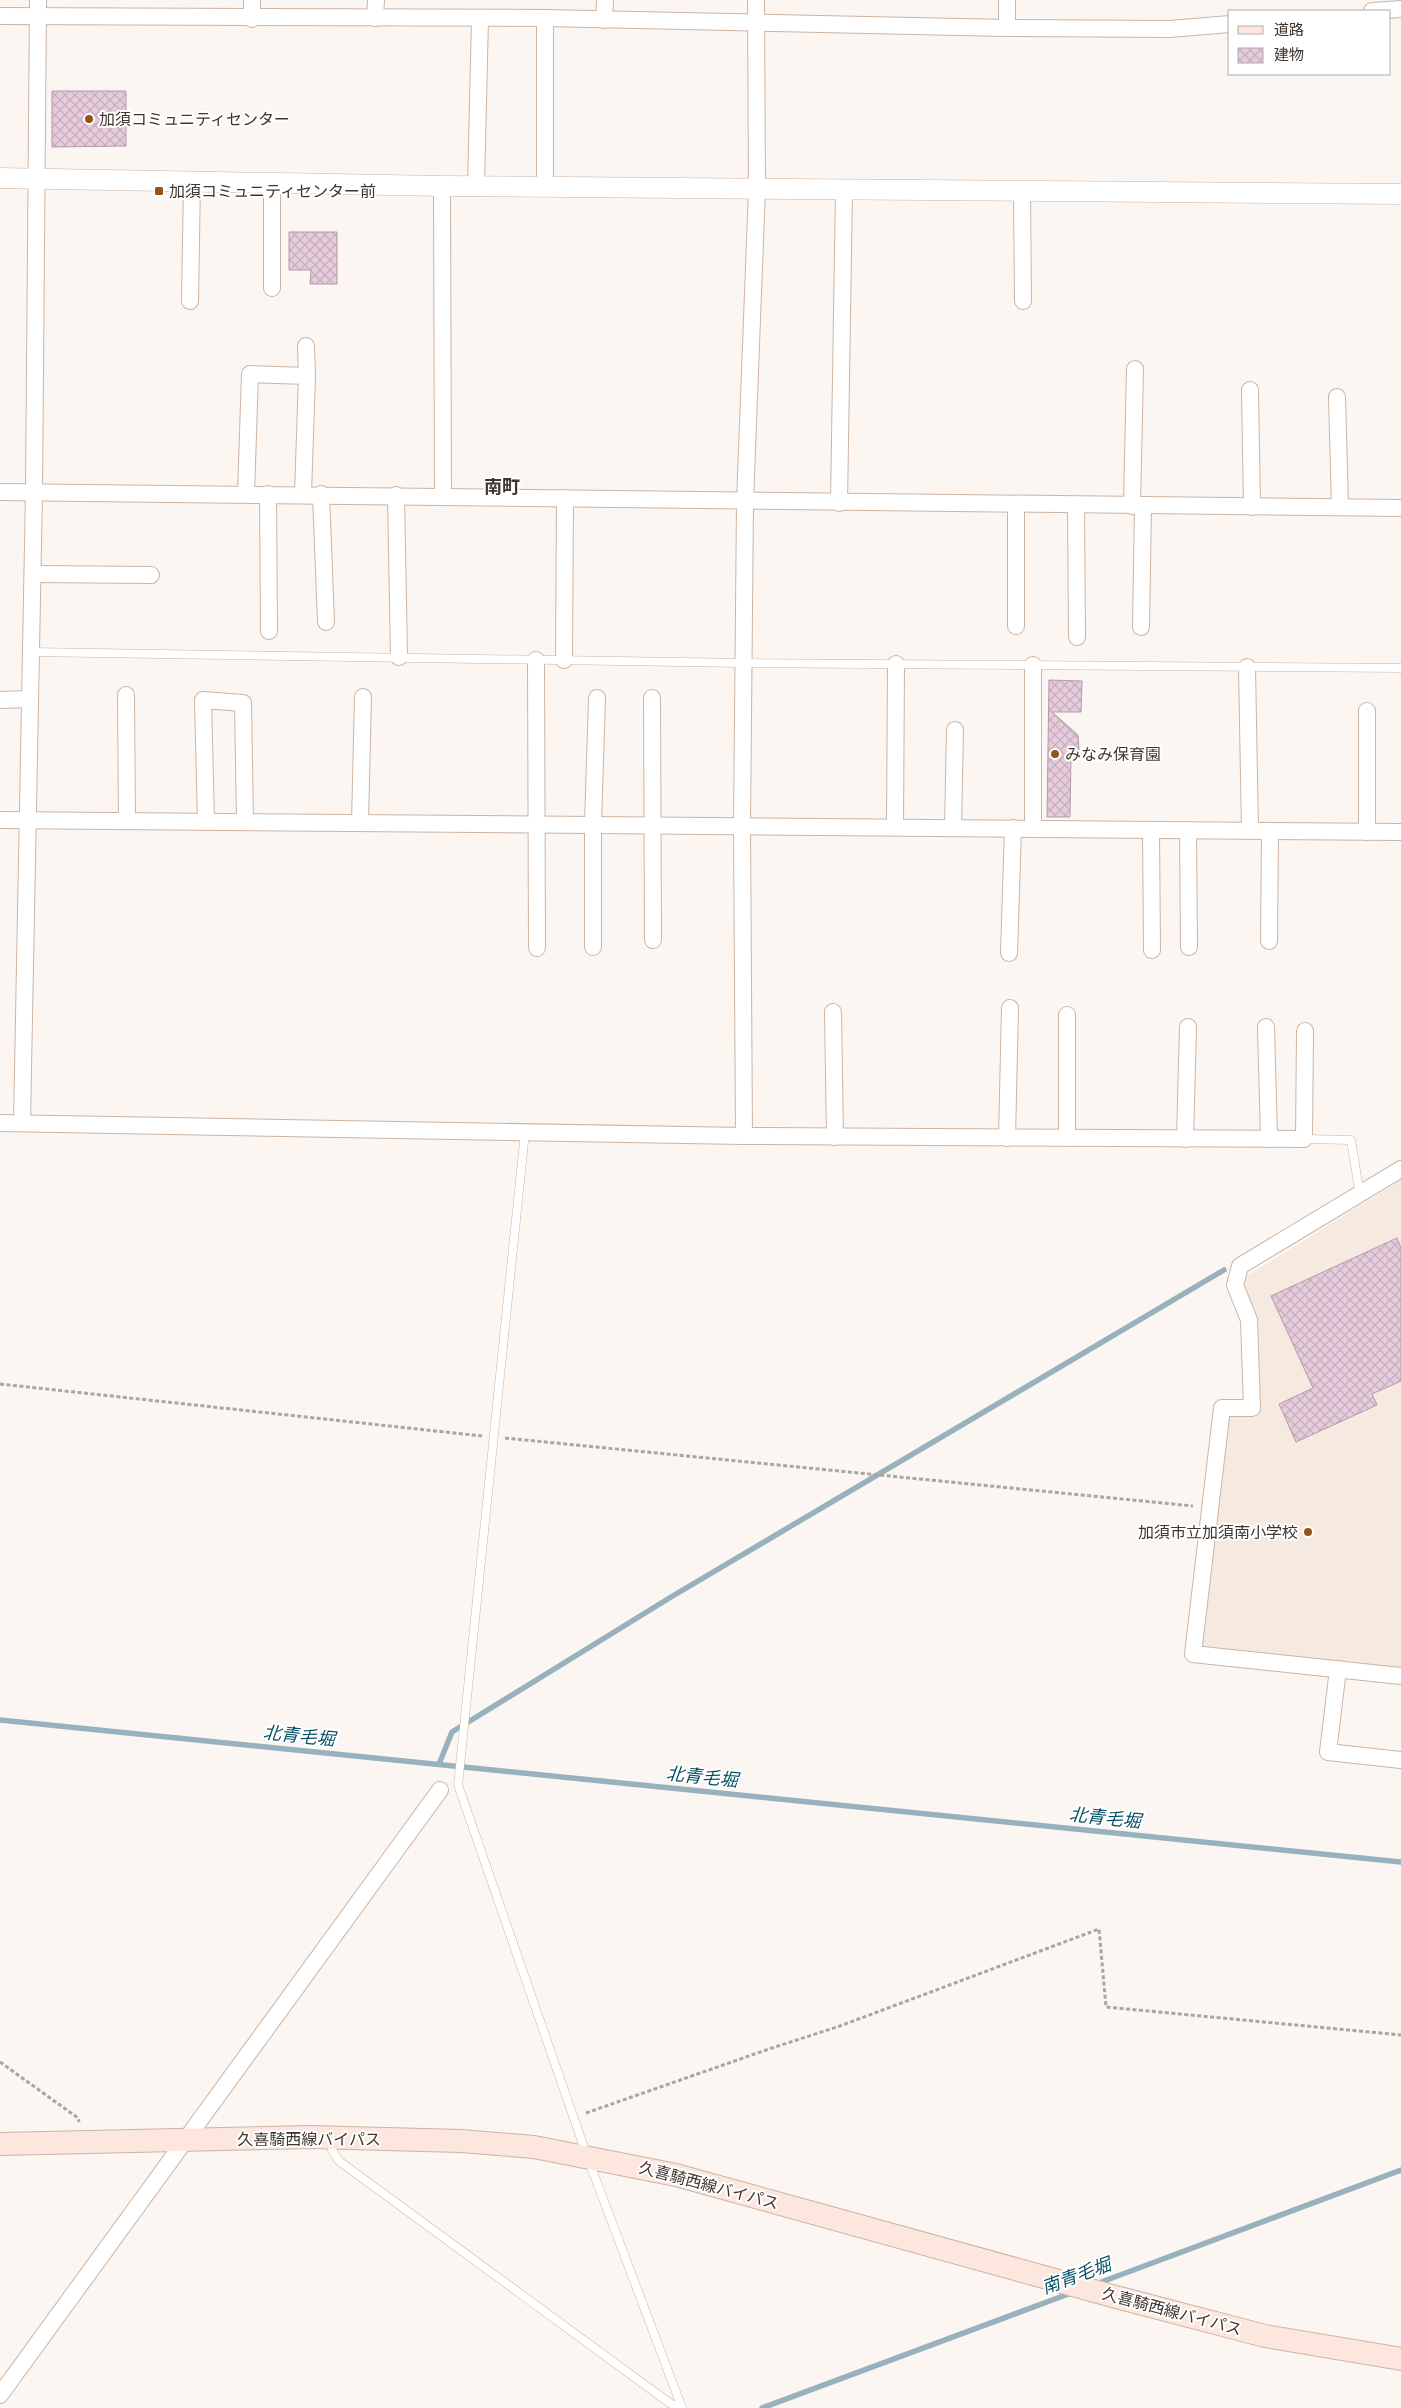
<svg xmlns="http://www.w3.org/2000/svg" width="1401" height="2408" font-family="'Open Sans','Noto Sans JP',sans-serif">
  <style>
    .built { fill: #f6eae0 }
    .lines { fill: none; stroke-linecap: round; stroke-linejoin: round }
    .stream { stroke: #98b2bd; stroke-width: 5.5 }
    .building { fill: url(#building-cross-hatch); stroke: #b39aaa }
    .service-casing { stroke: #ccb4a2; stroke-width: 9 }
    .minor-casing { stroke: #ccb4a2; stroke-width: 18 }
    .tertiary-casing { stroke: #ccb4a2; stroke-width: 21 }
    .secondary-casing { stroke: #ccb4a2; stroke-width: 24 }
    .path { stroke: #aba49f; stroke-width: 3; stroke-dasharray: 4 2.5; stroke-linecap: butt }
    .service { stroke: #fff; stroke-width: 8 }
    .minor { stroke: #fff; stroke-width: 16 }
    .tertiary { stroke: #fff; stroke-width: 20 }
    .secondary { stroke: #fce6dd; stroke-width: 22 }
    .poi-dot { fill: #925418; stroke: #fff; stroke-width: 2 }
    .labels { text-anchor: middle; dominant-baseline: central; stroke-width: 4; stroke-linejoin: round; paint-order: stroke }
    .poi-label { font-size: 16px; fill: #3f352e; stroke: #fff; text-anchor: start }
    .street-label { font-size: 16px; fill: #3f352e; stroke: #fff }
    .neighbourhood-label { font-size: 18px; font-weight: bold; fill: #3f352e; stroke: #fff }
    .water-label { font-size: 18px; font-style: italic; fill: #095067; stroke: #fff }
  </style>
  <defs>
    <pattern id="building-cross-hatch" width="8" height="8" patternUnits="userSpaceOnUse" patternTransform="scale(1.25)"><rect width="8" height="8" fill="#e6cbdc"/><path d="M0 0l8 8M0 8l8-8" fill="none" stroke="#c6afbd"/></pattern>
  </defs>
  <rect width="100%" height="100%" fill="#fbf6f2"/>
  <!-- built -->
  <polygon class="built" points="1401,1180 1401,1672 1208,1652 1203,1646 1228,1417 1259,1417 1256,1320 1243,1285 1246,1277"/>
  <g class="lines">
    <!-- stream -->
    <g class="stream">
      <polyline points="0,1720 1401,1862"/>
      <polyline points="439,1764 452,1732 671,1597 1224,1270"/>
      <polyline points="1096,2284 1401,2170"/>
      <polyline points="762,2408 1071,2293"/>
    </g>
  </g>
  <!-- building -->
  <g class="building">
    <polygon points="52,91 126,91 126,146 52,147"/>
    <polygon points="289,232 337,232 337,284 310,284 311,270 289,270"/>
    <polygon points="1049,680 1082,681 1081,712 1052,712 1078,735 1079,750 1071,755 1070,817 1047,817"/>
    <polygon points="1397,1238 1401,1248 1401,1381 1372,1394 1377,1405 1296,1442 1279,1404 1313,1388 1271,1296"/>
  </g>
  <g class="lines">
    <!-- service casing -->
    <g class="service-casing">
      <g id="service">
        <polyline points="31,652 744,663 1401,668"/>
        <polyline points="525,1132 458,1785 587,2156 682,2408"/>
        <polyline points="1304,1139 1351,1140 1360,1195"/>
        <polyline points="333,2139 332,2150 339,2161 671,2404 681,2407"/>
      </g>
    </g>
    <!-- minor casing -->
    <g class="minor-casing">
      <g id="minor">
        <polyline points="1007,0 1007,28"/>
        <polyline points="1372,11 1401,9"/>
        <polyline points="0,16 545,18 1007,28 1170,29 1230,24"/>
        <polyline points="375,18 376,0"/>
        <polyline points="252,19 252,0"/>
        <polyline points="604,20 605,0"/>
        <polyline points="442,186 443,495"/>
        <polyline points="476,186 480,18"/>
        <polyline points="545,187 545,18"/>
        <polyline points="1022,191 1023,301"/>
        <polyline points="272,288 272,183"/>
        <polyline points="190,301 192,182"/>
        <polyline points="1250,390 1252,507"/>
        <polyline points="1337,397 1340,507"/>
        <polyline points="0,492 1401,508"/>
        <polyline points="246,494 250,374 307,376"/>
        <polyline points="268,494 269,631"/>
        <polyline points="303,494 307,376 306,346"/>
        <polyline points="321,494 326,622"/>
        <polyline points="396,495 399,657"/>
        <polyline points="839,503 844,190"/>
        <polyline points="1016,505 1016,626"/>
        <polyline points="1076,505 1077,637"/>
        <polyline points="1132,506 1135,369"/>
        <polyline points="33,574 151,575"/>
        <polyline points="1141,627 1143,506"/>
        <polyline points="536,660 537,948"/>
        <polyline points="564,660 565,498"/>
        <polyline points="1033,665 1033,829"/>
        <polyline points="1247,667 1250,831"/>
        <polyline points="126,695 127,821"/>
        <polyline points="652,698 653,940"/>
        <polyline points="0,700 30,699"/>
        <polyline points="0,820 1401,832"/>
        <polyline points="206,822 203,700 243,703 245,822"/>
        <polyline points="360,823 363,697"/>
        <polyline points="895,827 896,664"/>
        <polyline points="953,828 955,730"/>
        <polyline points="1151,830 1152,950"/>
        <polyline points="1188,830 1189,947"/>
        <polyline points="1367,832 1367,711"/>
        <polyline points="1269,941 1270,831"/>
        <polyline points="593,947 593,824 597,698"/>
        <polyline points="1009,953 1013,828"/>
        <polyline points="833,1012 835,1137"/>
        <polyline points="1266,1027 1269,1139"/>
        <polyline points="0,1123 744,1136 1304,1139 1305,1031"/>
        <polyline points="22,1123 34,492 38,0"/>
        <polyline points="744,1136 742,826 745,502 757,189 756,0"/>
        <polyline points="1007,1138 1010,1008"/>
        <polyline points="1067,1138 1067,1015"/>
        <polyline points="1185,1139 1188,1027"/>
        <polyline points="1401,1169 1240,1266 1235,1285 1249,1320 1252,1408 1222,1408 1193,1654 1401,1676"/>
        <polyline points="1338,1669 1328,1752 1401,1760"/>
        <polyline points="0,2395 440,1790"/>
      </g>
    </g>
    <!-- tertiary casing -->
    <g class="tertiary-casing">
      <polyline id="tertiary" points="0,178 442,186 1401,194"/>
    </g>
    <!-- secondary casing -->
    <g class="secondary-casing">
      <polyline id="secondary" points="0,2144 311,2137 461,2141 534,2147 676,2175 1116,2297 1265,2336 1401,2359"/>
    </g>
    <!-- path -->
    <g class="path">
      <polyline points="0,1384 482,1436"/>
      <polyline points="505,1438 1193,1506"/>
      <polyline points="0,2062 78,2118 79,2122"/>
      <polyline points="586,2113 766,2050 840,2026 1099,1929 1106,2007 1401,2035"/>
    </g>
    <!-- service -->
    <use href="#service" class="service"/>
    <!-- minor -->
    <use href="#minor" class="minor"/>
    <!-- tertiary -->
    <use href="#tertiary" class="tertiary"/>
    <!-- secondary -->
    <use href="#secondary" class="secondary"/>
  </g>
  <!-- markers -->
  <g class="poi-dot">
    <circle cx="89" cy="119" r="5"/>
    <rect x="154" y="186" width="10" height="10" rx="2.5"/>
    <circle cx="1055" cy="754" r="5"/>
    <circle cx="1308" cy="1532" r="5"/>
  </g>
  <g class="labels">
    <!-- poi labels -->
    <g class="poi-label">
      <text x="99" y="119">加須コミュニティセンター</text>
      <text x="169" y="191">加須コミュニティセンター前</text>
      <text x="1065" y="754">みなみ保育園</text>
      <text x="1298" y="1532" text-anchor="end">加須市立加須南小学校</text>
    </g>
    <!-- street labels -->
    <g class="street-label">
      <text x="309" y="2139">久喜騎西線バイパス</text>
      <text transform="translate(709 2185) rotate(15)">久喜騎西線バイパス</text>
      <text transform="translate(1172 2311) rotate(15)">久喜騎西線バイパス</text>
    </g>
    <!-- neighbourhood labels -->
    <g class="neighbourhood-label">
      <text x="502" y="486">南町</text>
    </g>
    <!-- water labels -->
    <g class="water-label">
      <text transform="translate(299 1735) rotate(6)">北青毛堀</text>
      <text transform="translate(702 1776) rotate(6)">北青毛堀</text>
      <text transform="translate(1105 1817) rotate(6)">北青毛堀</text>
      <text transform="translate(1076 2275) rotate(-20)">南青毛堀</text>
    </g>
  </g>
  <!-- legend -->
  <rect x="1228" y="10" width="162" height="65" fill="#ffffff" stroke="#b2aeab"/>
  <rect x="1238" y="26" width="25" height="8" fill="#fce6dd" stroke="#b2aeab"/>
  <text x="1274" y="35" font-size="15" fill="#3f352e">道路</text>
  <rect x="1238" y="48" width="25" height="15" fill="url(#building-cross-hatch)" stroke="#b2aeab"/>
  <text x="1274" y="60" font-size="15" fill="#3f352e">建物</text>
</svg>
